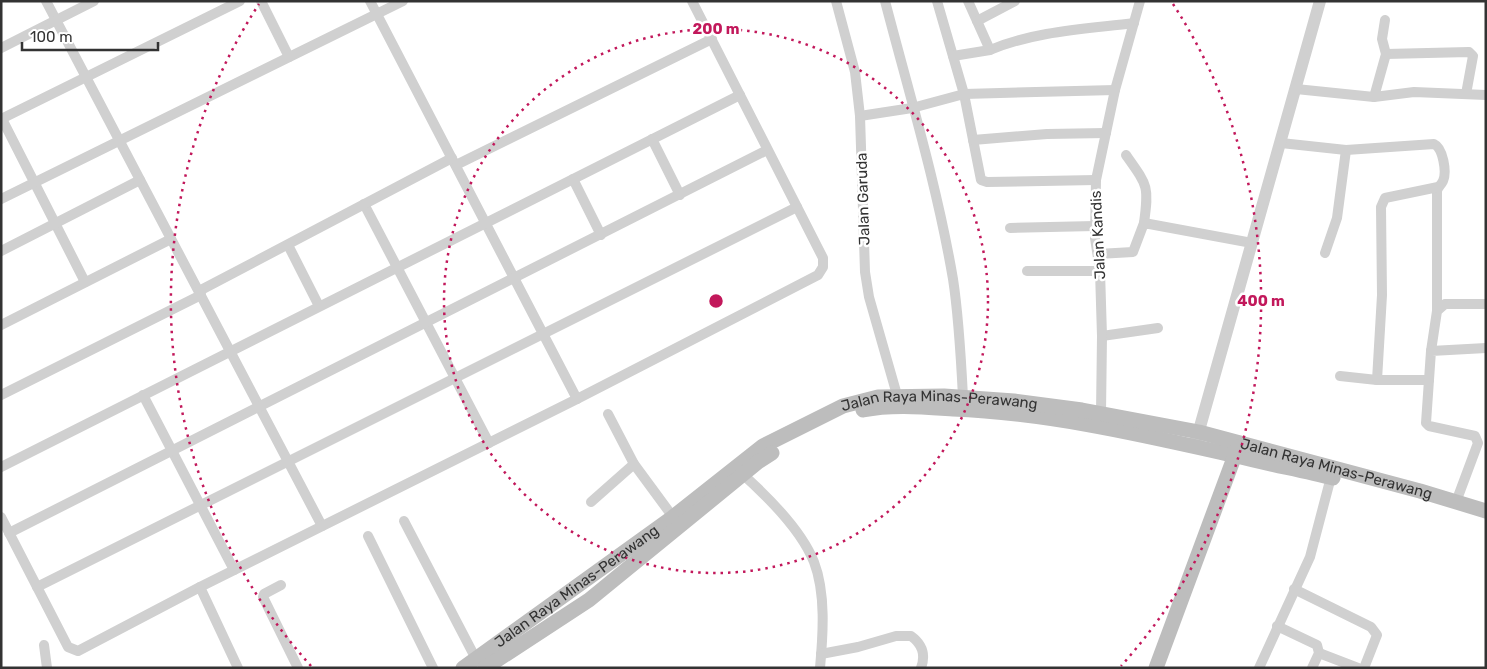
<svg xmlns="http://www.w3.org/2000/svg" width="1487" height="669" font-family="Rubik,sans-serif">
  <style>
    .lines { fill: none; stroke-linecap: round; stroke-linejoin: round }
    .minor { stroke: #d0d0d0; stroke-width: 10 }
    .tertiary { stroke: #d0d0d0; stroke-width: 12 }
    .secondary { stroke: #bdbdbd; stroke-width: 15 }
    .ring { fill: none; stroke: #c2185b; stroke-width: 2.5; stroke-dasharray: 2.5 5 }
    .labels { text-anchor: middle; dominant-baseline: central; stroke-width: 5; stroke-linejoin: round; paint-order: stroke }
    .street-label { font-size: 15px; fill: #333; stroke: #fff }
    .centre { fill: #c2185b; stroke: #fff; stroke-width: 2.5 }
    .ring-label { font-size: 15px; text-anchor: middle; font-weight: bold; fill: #c2185b; stroke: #fff; stroke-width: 5; stroke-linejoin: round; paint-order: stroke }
  </style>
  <rect width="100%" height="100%" fill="#fff"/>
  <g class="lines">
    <!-- minor -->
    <g class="minor">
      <polyline points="46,1 322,526"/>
      <polyline points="261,1 289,57"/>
      <polyline points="370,1 577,399"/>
      <polyline points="836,1 855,72 860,116 865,272 869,297 897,395"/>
      <path d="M885 1C909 93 937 185 953 279 959 318 961 358 963 397"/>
      <polyline points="937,1 964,94 981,180 987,182 1096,180"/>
      <path d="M968 1 990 50C1035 31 1086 29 1134 23"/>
      <polyline points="977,21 1015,1"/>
      <polyline points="1,48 94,1"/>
      <polyline points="1386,54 1469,52 1473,56 1466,94"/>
      <polyline points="953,56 990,50"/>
      <polyline points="1296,89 1374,97 1414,92 1486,95"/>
      <polyline points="1374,97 1386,54 1382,39 1385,20"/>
      <polyline points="860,116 912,108 964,94 1115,90"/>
      <polyline points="1,119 240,1"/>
      <polyline points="2,119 85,282"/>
      <polyline points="652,139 680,195"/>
      <polyline points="973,140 1047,134 1106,133"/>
      <polyline points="1281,143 1346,150"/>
      <path d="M1126 155C1148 186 1149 186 1144 223"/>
      <polyline points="456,165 712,39"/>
      <polyline points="573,179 601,235"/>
      <polyline points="1,199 403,1"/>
      <polyline points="364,204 489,443"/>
      <polyline points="1010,228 1095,226"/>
      <polyline points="288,245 319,306"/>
      <polyline points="1,251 140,180"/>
      <path d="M1325 253 1337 218 1346 150 1434 144C1443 148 1447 172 1443 181 1441 185 1438 187 1437 191V311"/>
      <polyline points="1098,254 1133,252 1144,223 1252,243"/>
      <polyline points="1027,271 1100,271"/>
      <polyline points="199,291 452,158"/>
      <polyline points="1,325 171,239"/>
      <polyline points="1102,336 1158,328"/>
      <polyline points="1431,351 1437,311 1445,304 1486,304"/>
      <polyline points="1340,376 1377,380 1429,380"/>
      <polyline points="1377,380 1382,295 1381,207 1385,198 1438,187"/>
      <polyline points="1,395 201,295"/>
      <polyline points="143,395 234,570"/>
      <polyline points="1101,413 1102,336 1100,271 1095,238 1096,180 1115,90 1140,1"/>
      <polyline points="608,414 634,464 673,517"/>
      <polyline points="1,467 740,95"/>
      <path d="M739 471C765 494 801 529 814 562 826 593 823 635 820 668"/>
      <polyline points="591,502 634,464"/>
      <polyline points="1456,502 1478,443 1475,436 1429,426 1426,423 1431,351 1486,348"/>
      <polyline points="1,517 68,647 78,651 200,587 238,668"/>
      <polyline points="404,521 476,659"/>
      <polyline points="9,533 767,150"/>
      <polyline points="368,536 433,668"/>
      <polyline points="281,585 264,594 263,597 298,668"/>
      <polyline points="37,587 797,207"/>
      <polyline points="200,587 577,399 818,275 823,267 823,258 692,1"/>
      <polyline points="1294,589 1371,627 1377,635 1364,668"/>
      <polyline points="1277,626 1317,645 1319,653 1312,668"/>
      <polyline points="44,645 47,668"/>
      <polyline points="1319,653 1358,668"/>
      <path d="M821 654 858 647 896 636H911C922 644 926 654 921 668"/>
      <polyline points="1259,668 1310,557 1331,477"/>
    </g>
    <!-- tertiary -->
    <polyline class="tertiary" points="1196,441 1320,1"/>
    <!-- secondary -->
    <g class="secondary">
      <path d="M863 410C892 404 924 407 953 409 1050 413 1143 435 1237 456 1268 464 1301 470 1333 478"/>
      <path id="s1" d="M463 668 673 517 763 446 843 406 878 397 944 396 1014 401 1082 410 1199 432 1420 491 1486 511"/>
      <polyline points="485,668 589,600 758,462 772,453"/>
      <polyline points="1156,668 1238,447"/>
    </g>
  </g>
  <!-- distance rings -->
  <g class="ring">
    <circle cx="716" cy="301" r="272"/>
    <path d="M311 666A545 545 0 0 1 259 4M1173 4A545 545 0 0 1 1121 666"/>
  </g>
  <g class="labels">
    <!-- street labels -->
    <g class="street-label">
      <text transform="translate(863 199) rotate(-92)">Jalan Garuda</text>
      <text transform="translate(1098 235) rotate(-93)">Jalan Kandis</text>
      <text stroke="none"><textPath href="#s1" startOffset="560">Jalan Raya Minas-Perawang</textPath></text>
      <text stroke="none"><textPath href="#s1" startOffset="965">Jalan Raya Minas-Perawang</textPath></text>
      <text stroke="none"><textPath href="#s1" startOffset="140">Jalan Raya Minas-Perawang</textPath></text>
    </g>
  </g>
  <circle cx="716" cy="301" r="8" class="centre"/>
  <g class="ring-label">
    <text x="716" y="34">200 m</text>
    <text x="1261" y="306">400 m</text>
  </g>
  <!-- border -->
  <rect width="1487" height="669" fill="none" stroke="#333333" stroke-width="5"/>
  <!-- scale -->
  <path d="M22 42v8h136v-8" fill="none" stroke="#333333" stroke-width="2.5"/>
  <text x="30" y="42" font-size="15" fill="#333333" stroke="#ffffff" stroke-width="4" paint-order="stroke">100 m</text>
</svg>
